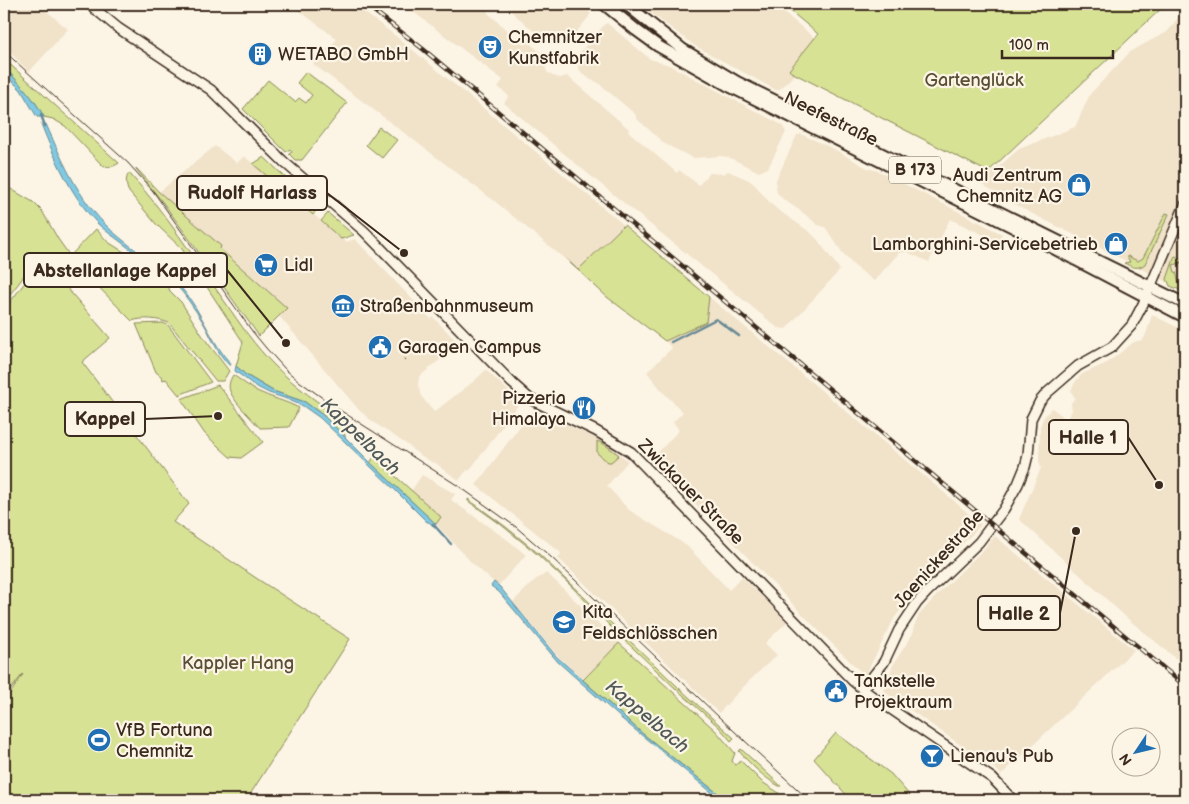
<svg xmlns="http://www.w3.org/2000/svg" width="1189" height="804" font-family="'Balsamiq Sans',sans-serif">
  <style>
    .built { fill: #f1e2ca }
    .green { fill: #d7e295; stroke: #89865a }
    .water { fill: #81c9e2; stroke: #658994 }
    .lines { fill: none; stroke-linecap: round; stroke-linejoin: round }
    .stream { stroke: #658994; stroke-width: 2.5 }
    .secondary-casing { stroke: #3b2a1e; stroke-width: 12 }
    .primary-casing { stroke: #3b2a1e; stroke-width: 14 }
    .secondary { stroke: #fcf5e5; stroke-width: 9 }
    .primary { stroke: #fcf5e5; stroke-width: 10 }
    .tram { stroke: #3b2a1e; stroke-width: 1 }
    .rail-casing { stroke: #3b2a1e; stroke-width: 4.5 }
    .rail { stroke: #fcf5e5; stroke-width: 2.5; stroke-dasharray: 8; stroke-linecap: butt }
    .labels { text-anchor: middle; dominant-baseline: central; stroke-width: 4.5; stroke-linejoin: round; paint-order: stroke }
    .shield { fill: #fcf5e5; stroke: #75675a; stroke-width: 1 }
    .shield-label { font-size: 16px; font-weight: bold; fill: #3b2a1e }
    .poi-label { font-size: 18px; fill: #3b2a1e; stroke: #fcf5e5; text-anchor: start }
    .park-label { font-size: 18px; fill: #5a4f36; stroke: #fcf5e5 }
    .street-label { font-size: 18px; fill: #3b2a1e; stroke: #fcf5e5 }
    .water-label { font-size: 19px; font-style: italic; fill: #505a59; stroke: #fcf5e5 }
    .leader { fill: none; stroke: #3b2a1e; stroke-width: 2 }
    .callout-dot { fill: #3b2a1e; stroke: #fcf5e5; stroke-width: 2 }
    .callout { fill: #fcf5e5; stroke: #3b2a1e; stroke-width: 2 }
    .callout-label { font-size: 19px; text-anchor: middle; font-weight: bold; fill: #3b2a1e }
  </style>
  <rect width="100%" height="100%" fill="#fcf5e5"/>
  <filter id="ink" filterUnits="userSpaceOnUse"><feTurbulence type="fractalNoise" baseFrequency=".02" numOctaves="2"/><feDisplacementMap in="SourceGraphic" scale="10" xChannelSelector="R" yChannelSelector="G"/><feConvolveMatrix kernelMatrix="1 2 1 2 8 2 1 2 1" color-interpolation-filters="sRGB"/></filter>
  <g filter="url(#ink)">
    <!-- built -->
    <g class="built">
      <polygon points="4,4 38,4 68,29 29,72 4,46"/>
      <polygon points="290,4 353,4 397,37 494,117 624,225 578,270 497,203 313,64 337,39"/>
      <polygon points="403,4 482,4 488,8 488,13 523,44 528,42 546,57 545,65 547,72 553,76 560,78 567,76 629,129 628,131 677,173 679,170 699,185 709,173 723,174 728,171 749,180 756,186 770,203 778,210 810,232 817,239 840,270 786,329 778,328 587,173 504,103 509,96 498,87 503,80"/>
      <polygon points="503,4 583,4 590,10 590,14 588,18 568,42 563,44 549,44 540,37"/>
      <polygon points="641,4 757,4 779,9 815,38 789,70 795,74 780,89 776,90 695,46 643,7"/>
      <polygon points="1185,9 1185,291 1023,209 980,183 1019,149 1075,127 1090,94 1131,51 1167,32"/>
      <polygon points="607,23 650,59 669,65 782,125 786,132 768,168 759,172 728,157 722,156 693,158 665,144 637,119 635,114 597,82 591,80 581,72 577,65 576,57 605,24"/>
      <polygon points="801,134 834,149 867,168 881,172 1002,234 998,242 950,219 929,262 907,252 899,253 874,281 852,264 842,252 825,227 818,225 802,212 784,200 777,193 776,188 776,180 797,135"/>
      <polygon points="215,146 237,163 244,156 346,242 355,239 431,319 433,317 459,344 419,377 418,385 421,396 434,412 474,381 486,370 516,398 518,401 518,405 469,471 467,470 459,480 441,468 441,467 434,462 433,463 411,449 412,448 373,422 359,410 279,316 287,308 220,248 221,246 159,192"/>
      <polygon points="709,297 953,500 981,525 918,589 895,617 865,676 811,623 698,506 651,460 679,430 673,422 683,412 663,392 647,372 672,348 665,341 706,322"/>
      <polygon points="1152,315 1185,331 1185,666 1128,619 1019,519 1041,468 1039,461 1040,427 1043,418 1052,408 1066,419 1072,411 1071,403 1075,398 1071,391 1075,382 1082,374 1107,363 1134,342 1142,340 1145,337"/>
      <polygon points="536,411 605,442 628,461 607,486 629,510 686,545 729,590 742,577 787,622 765,643 777,655 749,681 730,701 719,713 558,558 561,554 560,552 476,485 529,414 532,412"/>
      <polygon points="422,475 455,494 451,500 509,541 526,555 498,586 471,562 436,524 440,517 411,491"/>
      <polygon points="995,536 1134,650 1001,775 998,771 883,691 893,665 912,635 914,626 919,615 936,596 984,549"/>
      <polygon points="547,573 619,643 583,679 557,655 513,602 535,580"/>
    </g>
    <!-- green -->
    <g class="green">
      <polygon points="782,4 1166,4 988,172 791,72 789,70 818,34"/>
      <path d="M4 59 119 163C113 167 109 168 102 165L65 126 53 119 44 117C34 98 19 83 4 67Z"/>
      <polygon points="306,72 347,103 302,160 295,160 289,154 292,152 290,149 286,152 243,109 268,80 295,102 299,98 306,103 312,95 297,83"/>
      <polygon points="379,127 397,140 382,158 366,145"/>
      <polygon points="264,157 286,178 279,186 253,164"/>
      <polygon points="136,168 159,192 221,246 220,249 287,308 259,336 164,204 136,169"/>
      <path d="M129 173C165 212 194 258 225 302 240 324 255 346 274 365 295 386 319 404 344 419L345 437 324 416 305 402 273 391 246 375 236 366 243 342 182 249 156 224 129 192C126 187 125 178 129 173Z"/>
      <path d="M4 185 33 202 42 211 58 239 70 256 96 229 108 242 129 255 166 282 170 291 181 302 204 338 229 371 223 381H216L169 323C159 319 142 317 132 321L76 264 60 280 110 338 82 362 189 504 173 522 259 580 350 639 249 796 253 800H4V703L23 674 4 698V310L26 281 28 265 22 279 4 302Z"/>
      <polygon points="296,186 319,206 313,215 298,202"/>
      <polygon points="328,213 354,235 341,239 321,221"/>
      <path d="M1166 213 1169 214 1145 264C1137 270 1132 267 1124 263L1130 262 1127 256 1138 261 1143 258Z"/>
      <polygon points="624,225 709,297 706,322 665,341 607,297 566,259 578,270"/>
      <polygon points="1175,256 1178,257 1181,263 1173,265 1175,272 1176,272 1179,284 1185,282 1185,292 1170,286 1167,279"/>
      <polygon points="163,323 168,325 211,382 179,395 166,379 163,380 162,377 156,372 136,324"/>
      <path d="M233 375C241 380 249 387 257 391 271 398 286 401 299 408L289 427 260 428C252 419 233 401 230 391 228 385 230 380 233 375Z"/>
      <polygon points="218,385 263,442 241,458 230,457 205,434 181,399"/>
      <polygon points="597,441 604,444 619,455 611,462 608,462 597,453"/>
      <polygon points="374,457 441,517 436,524 370,463"/>
      <polygon points="468,499 506,527 539,554 679,688 734,738 731,741 719,727 675,688 615,631 569,584 537,554 499,523 468,501"/>
      <polygon points="619,643 716,731 735,753 732,761 735,765 741,761 762,782 779,793 775,800 730,800 716,792 643,734 583,680"/>
      <polygon points="836,733 891,774 911,797 908,800 851,800 814,759"/>
      <path d="M741 749 781 786H779C763 777 751 765 739 751Z"/>
    </g>
    <!-- water -->
    <g class="water">
      <path d="M4 67C19 83 34 97 44 117H37L21 90 4 73Z"/>
      <path d="M41 124H46C64 165 82 207 118 236 139 254 164 268 183 290 202 312 211 342 231 364L230 366C220 356 214 344 208 331 201 318 192 305 183 293 166 271 142 259 121 242 113 236 104 230 97 223 71 196 55 159 41 124Z"/>
      <polygon points="236,366 246,375 266,387 273,391 305,402 324,416 372,464 436,524 433,526 429,522 427,522 395,490 320,418 303,406 284,398 269,393 255,386 235,371"/>
      <polygon points="494,582 500,587 556,656 643,734 716,792 730,800 724,800 710,791 623,720 558,662 499,592 491,586"/>
    </g>
    <g class="lines">
      <!-- stream -->
      <g class="stream">
        <polyline points="41,115 45,126"/>
        <polyline points="671,342 716,319 739,336"/>
        <polyline points="433,524 451,544"/>
      </g>
      <!-- secondary casing -->
      <g class="secondary-casing">
        <g id="secondary">
          <polyline points="89,4 118,28 211,90 284,162 364,231 512,383 530,399 596,431 631,452 853,681 869,694 983,772 992,778 1013,800"/>
          <polyline points="863,689 884,662 899,630 917,603 927,592 979,542 1004,509 1018,484 1025,467 1028,455 1031,419 1040,401 1047,393 1078,366 1112,347 1132,325 1143,304 1185,205"/>
        </g>
      </g>
      <!-- primary casing -->
      <g class="primary-casing">
        <g id="primary">
          <polyline points="604,4 636,30 658,46 727,85 1013,227 1185,317"/>
          <polyline points="626,4 682,49 737,82 1185,304"/>
        </g>
      </g>
      <!-- secondary -->
      <use href="#secondary" class="secondary"/>
      <!-- primary -->
      <use href="#primary" class="primary"/>
      <!-- tram -->
      <g class="tram">
        <polyline points="4,51 128,163 153,191 252,331 266,348 286,370 299,381 338,409 460,487 516,527 552,558 720,718 809,800"/>
        <polyline points="404,359 405,360"/>
      </g>
      <!-- rail casing -->
      <g class="rail-casing">
        <polyline id="rail" points="365,4 423,49 1185,686"/>
      </g>
      <!-- rail -->
      <use href="#rail" class="rail"/>
    </g>
  </g>
  <!-- icons -->
  <defs>
    <g id="theatre-disc" transform="scale(1.25)"><circle r="9.5" fill="#1f6fb2" stroke="#fcf5e5"/><path d="M-5-5.5Q0-4 5-5.5V0Q5 5 0 6Q-5 5-5 0ZM-3.3-2.5H-1v1.5H-3.3ZM1-2.5H3.3v1.5H1ZM-2.8 1Q0 5.5 2.8 1Z" fill="#fff"/></g>
    <g id="building-disc" transform="scale(1.25)"><circle r="9.5" fill="#1f6fb2" stroke="#fcf5e5"/><path d="M-4-6H4V6H1V3H-1V6H-4ZM-2.5-4.3h1.7v1.8h-1.7ZM.8-4.3h1.7v1.8H.8ZM-2.5-1h1.7V.8h-1.7ZM.8-1h1.7V.8H.8Z" fill="#fff"/></g>
    <g id="shop-disc" transform="scale(1.25)"><circle r="9.5" fill="#1f6fb2" stroke="#fcf5e5"/><path d="M-5-2.5h2.3a2.7 3.5 0 0 1 5.4 0H5L5.5 6h-11ZM-1.5-2.5h3a1.5 2.3 0 0 0-3 0Z" fill="#fff"/></g>
    <g id="supermarket-disc" transform="scale(1.25)"><circle r="9.5" fill="#1f6fb2" stroke="#fcf5e5"/><path d="M-6-5.5h2.5l.6 2H6L4.5 2H-2.5L-4.4-4H-6ZM-1.5 3.2a1.3 1.3 0 1 0 .1 0ZM3 3.2a1.3 1.3 0 1 0 .1 0Z" fill="#fff"/></g>
    <g id="museum-disc" transform="scale(1.25)"><circle r="9.5" fill="#1f6fb2" stroke="#fcf5e5"/><path d="M0-6L6-3V-2H-6V-3ZM-5-1h2V3h-2ZM-1-1h2V3h-2ZM3-1h2V3H3ZM-6 4H6V6H-6Z" fill="#fff"/></g>
    <g id="civic-disc" transform="scale(1.25)"><circle r="9.5" fill="#1f6fb2" stroke="#fcf5e5"/><path d="M-.6-6.5H3V-4.5H.6V-3L4-1V1h2V6H-6V1h2V-1L-.6-3ZM-1.2 2.5V6h2.4V2.5Z" fill="#fff"/></g>
    <g id="restaurant-disc" transform="scale(1.25)"><circle r="9.5" fill="#1f6fb2" stroke="#fcf5e5"/><path d="M-5-6h1v4h1v-4h1v4h1v-4h1v5L-1.5 .5V6h-2V.5L-5-1ZM5-6V6H3V1.5H1.5Q1.5-4 5-6Z" fill="#fff"/></g>
    <g id="school-disc" transform="scale(1.25)"><circle r="9.5" fill="#1f6fb2" stroke="#fcf5e5"/><path d="M0-5L7-2L0 1L-7-2ZM-4 1L0 2.5L4 1V4Q0 6-4 4Z" fill="#fff"/></g>
    <g id="stadium-disc" transform="scale(1.25)"><circle r="9.5" fill="#1f6fb2" stroke="#fcf5e5"/><path d="M0-5a6.5 5 0 1 0 0 10a6.5 5 0 1 0 0-10ZM-3.5-1.8h7v3.6h-7Z" fill="#fff"/></g>
    <g id="bar-disc" transform="scale(1.25)"><circle r="9.5" fill="#1f6fb2" stroke="#fcf5e5"/><path d="M-6-5H6L.8 .8V4.5H3.5V6h-7V4.5H-.8V.8Z" fill="#fff"/></g>
  </defs>
  <g fill-rule="evenodd">
    <use href="#theatre-disc" x="490" y="47"/>
    <use href="#building-disc" x="260" y="54"/>
    <use href="#shop-disc" x="1079" y="185"/>
    <use href="#shop-disc" x="1116" y="244"/>
    <use href="#supermarket-disc" x="266" y="265"/>
    <use href="#museum-disc" x="343" y="306"/>
    <use href="#civic-disc" x="380" y="347"/>
    <use href="#restaurant-disc" x="584" y="408"/>
    <use href="#school-disc" x="564" y="622"/>
    <use href="#civic-disc" x="836" y="691"/>
    <use href="#stadium-disc" x="99" y="740"/>
    <use href="#bar-disc" x="932" y="756"/>
  </g>
  <g class="labels">
    <!-- shield labels -->
    <rect class="shield" x="889" y="156.5" width="52" height="27" rx="4"/>
    <g class="shield-label">
      <text x="915" y="170">B 173</text>
    </g>
    <!-- poi labels -->
    <g class="poi-label">
      <text x="508" y="37">Chemnitzer<tspan x="508" dy="21">Kunstfabrik</tspan></text>
      <text x="278" y="54">WETABO GmbH</text>
      <text x="1062" y="175" text-anchor="end">Audi Zentrum<tspan x="1062" dy="21">Chemnitz AG</tspan></text>
      <text x="1098" y="244" text-anchor="end">Lamborghini-Servicebetrieb</text>
      <text x="284" y="265">Lidl</text>
      <text x="360" y="306">Straßenbahnmuseum</text>
      <text x="398" y="347">Garagen Campus</text>
      <text x="566" y="398" text-anchor="end">Pizzeria<tspan x="566" dy="21">Himalaya</tspan></text>
      <text x="582" y="612">Kita<tspan x="582" dy="21">Feldschlösschen</tspan></text>
      <text x="854" y="681">Tankstelle<tspan x="854" dy="21">Projektraum</tspan></text>
      <text x="116" y="730">VfB Fortuna<tspan x="116" dy="21">Chemnitz</tspan></text>
      <text x="950" y="756">Lienau's Pub</text>
    </g>
    <!-- park labels -->
    <g class="park-label">
      <text x="974" y="80">Gartenglück</text>
      <text x="238" y="663">Kappler Hang</text>
    </g>
    <!-- street labels -->
    <g class="street-label">
      <text transform="translate(831 119) rotate(26)">Neefestraße</text>
      <text transform="translate(691 492) rotate(45)">Zwickauer Straße</text>
      <text transform="translate(939 559) rotate(-48)">Jaenickestraße</text>
    </g>
    <!-- water labels -->
    <g class="water-label">
      <text transform="translate(360 437) rotate(44)">Kappelbach</text>
      <text transform="translate(647 717) rotate(40)">Kappelbach</text>
    </g>
  </g>
  <!-- callouts -->
  <path class="leader" d="M404 253L327 193M286 343L227 270M218 416L145 419M1159 485L1128 437M1076 531L1060 613"/>
  <g class="callout-dot">
    <circle cx="404" cy="253" r="5"/>
    <circle cx="286" cy="343" r="5"/>
    <circle cx="218" cy="416" r="5"/>
    <circle cx="1159" cy="485" r="5"/>
    <circle cx="1076" cy="531" r="5"/>
  </g>
  <g class="callout">
    <rect x="177" y="176" width="150" height="34" rx="5"/>
    <rect x="24" y="253" width="203" height="34" rx="5"/>
    <rect x="65" y="402" width="80" height="34" rx="5"/>
    <rect x="1049" y="420" width="79" height="34" rx="5"/>
    <rect x="978" y="596" width="82" height="34" rx="5"/>
  </g>
  <g class="callout-label">
    <text x="252" y="199">Rudolf Harlass</text>
    <text x="125" y="277">Abstellanlage Kappel</text>
    <text x="105" y="425">Kappel</text>
    <text x="1088" y="444">Halle 1</text>
    <text x="1019" y="620">Halle 2</text>
  </g>
  <!-- margin -->
  <rect width="1189" height="804" fill="none" stroke="#fcf5e5" stroke-width="20"/>
  <rect x="10" y="10" width="1169" height="784" fill="none" stroke="#3b2a1e" stroke-width="2" filter="url(#ink)"/>
  <!-- north arrow -->
  <g transform="translate(1136 752) rotate(235)"><circle r="24" fill="#fcf5e5" stroke="#afa495"/>
  <path d="M0-4L9 19L0 12L-9 19Z" fill="#1f6fb2"/>
  <text y="-8" font-size="14" font-weight="bold" text-anchor="middle" fill="#3b2a1e">N</text>
  </g>
  <!-- scale -->
  <path d="M1002 50v8h111v-8" fill="none" stroke="#3b2a1e" stroke-width="2.5"/>
  <text x="1009" y="50" font-size="15" fill="#3b2a1e" stroke="#fcf5e5" stroke-width="4" paint-order="stroke">100 m</text>
</svg>
